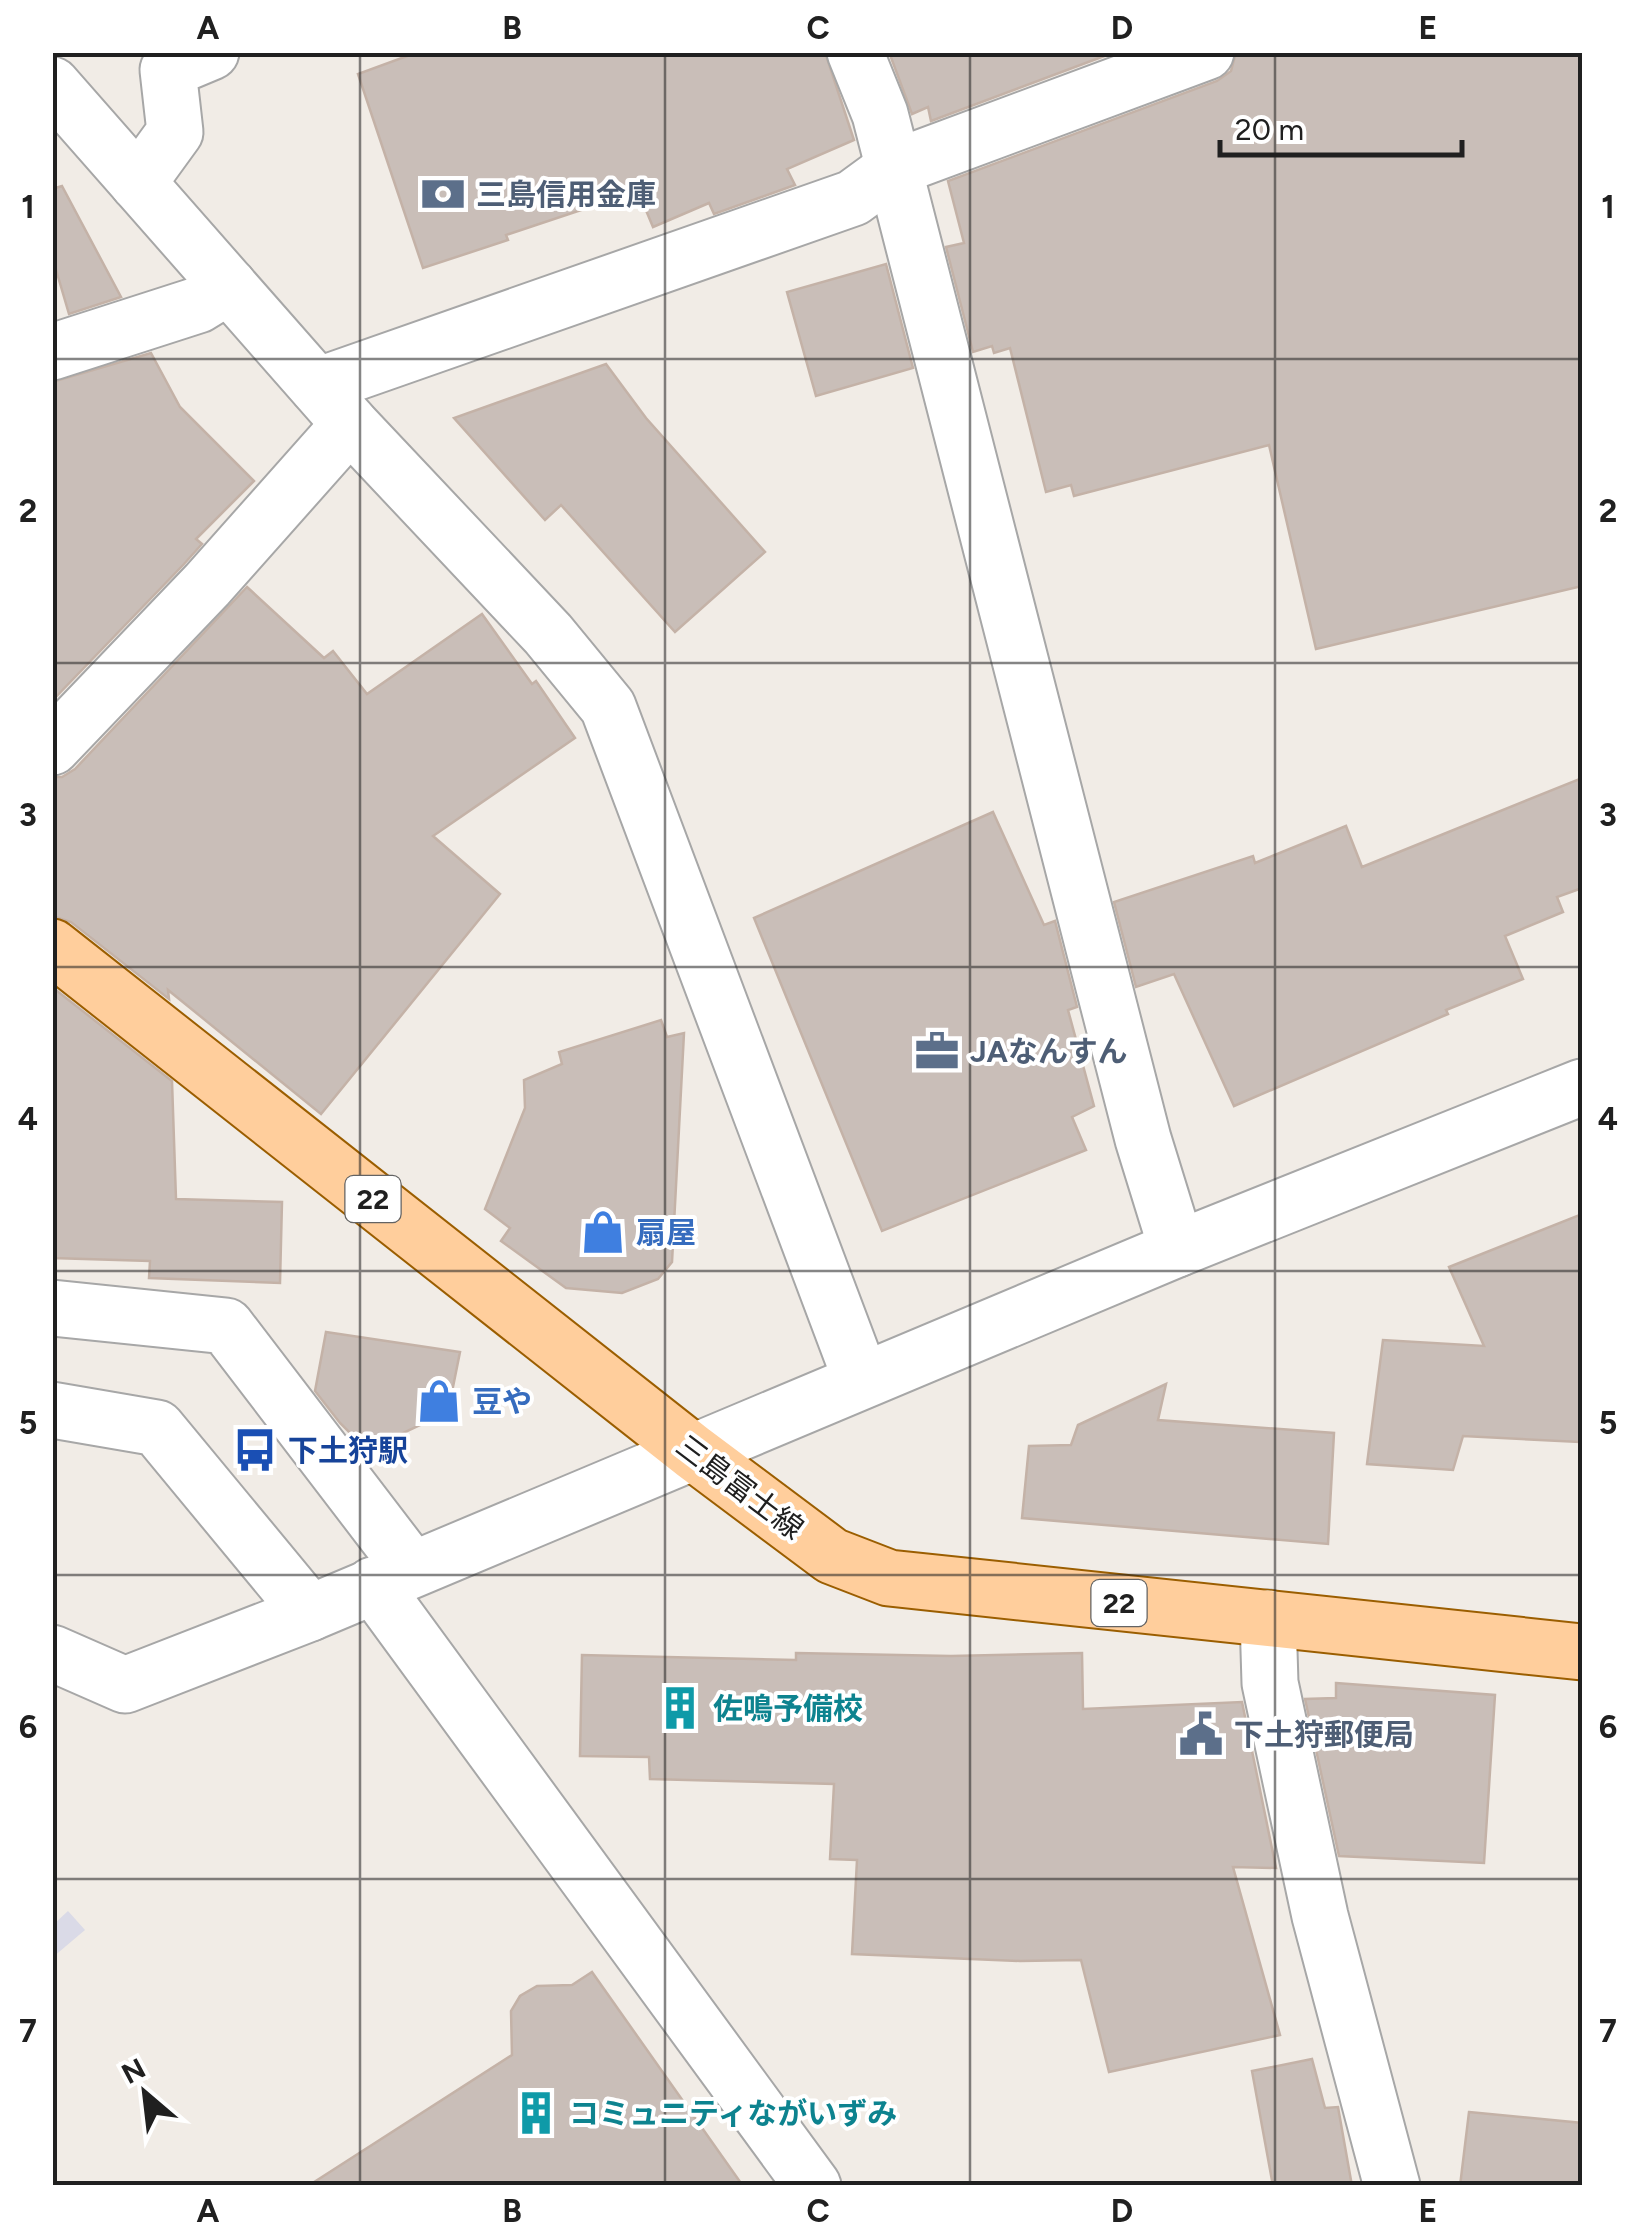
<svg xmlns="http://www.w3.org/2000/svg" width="1635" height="2238" font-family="Figtree,'Noto Sans JP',sans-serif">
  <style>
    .plaza { fill: #dadae7 }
    .building { fill: #c9beb8; stroke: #c4b2a7; stroke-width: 2.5 }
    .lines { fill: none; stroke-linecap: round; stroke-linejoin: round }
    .minor-casing { stroke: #a7a7a7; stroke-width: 59 }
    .major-casing { stroke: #9b5e00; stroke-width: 59 }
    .minor { stroke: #fff; stroke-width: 55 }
    .major { stroke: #ffce9c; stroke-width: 55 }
    .grid { fill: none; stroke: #202020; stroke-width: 2.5; stroke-opacity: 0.55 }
    .labels { text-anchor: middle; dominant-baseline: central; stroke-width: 8; stroke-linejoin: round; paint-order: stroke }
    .shield { fill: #fff; stroke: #636363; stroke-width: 2.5 }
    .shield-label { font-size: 28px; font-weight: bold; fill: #202020 }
    .service-label { font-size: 30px; font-weight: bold; fill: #4e5e75; stroke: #fff; text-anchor: start }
    .shop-label { font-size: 30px; font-weight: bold; fill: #366cbe; stroke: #fff; text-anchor: start }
    .transit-label { font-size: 30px; font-weight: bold; fill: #164399; stroke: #fff; text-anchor: start }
    .street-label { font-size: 30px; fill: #202020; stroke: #fff }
    .culture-label { font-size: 30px; font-weight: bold; fill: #0d838f; stroke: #fff; text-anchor: start }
    .neatline { fill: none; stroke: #202020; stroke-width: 4 }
    .grid-label { font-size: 32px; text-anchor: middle; font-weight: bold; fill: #202020 }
  </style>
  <rect width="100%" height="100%" fill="#f1ece6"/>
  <!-- plaza -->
  <polygon class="plaza" points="68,1911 85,1930 53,1957 53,1925"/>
  <!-- building -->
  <g class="building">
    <polygon points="418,52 825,52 854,140 787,169 795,185 714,214 709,203 653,227 638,191 506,235 508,240 423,268 358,74"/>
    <polygon points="889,52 1115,52 931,121 928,107 912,114"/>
    <polygon points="1236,52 1582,52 1582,586 1316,649 1269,445 1074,496 1071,485 1046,492 1010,348 994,353 992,346 973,352 946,247 964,243 948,181 1217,81 1231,71"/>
    <polygon points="62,186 121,297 69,314 52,256 52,189"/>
    <polygon points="886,264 913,368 816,396 787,292"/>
    <polygon points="151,353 180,407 254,481 196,539 202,544 184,564 52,701 52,382"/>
    <polygon points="606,364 646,418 765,552 675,632 561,505 545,520 454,418"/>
    <polygon points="247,587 324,658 333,651 367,694 482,614 532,684 536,681 575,738 433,836 500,894 321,1114 168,990 169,999 71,922 52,916 52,777 62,777 75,769"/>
    <polygon points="1582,778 1582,888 1557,897 1563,912 1505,936 1523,979 1446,1010 1448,1014 1234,1106 1174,974 1136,987 1114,902 1253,856 1255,863 1346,826 1362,867"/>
    <polygon points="993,812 1044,925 1055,921 1077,1007 1068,1010 1094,1106 1072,1117 1086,1150 882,1231 754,918"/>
    <polygon points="52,987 172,1081 176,1199 282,1202 280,1283 149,1278 150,1261 52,1258"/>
    <polygon points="661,1020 667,1037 684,1033 672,1262 658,1279 622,1293 566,1288 501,1241 510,1228 485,1209 525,1108 524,1080 562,1064 559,1052"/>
    <polygon points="1582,1214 1582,1409 1579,1442 1463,1436 1453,1470 1367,1464 1383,1340 1484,1346 1449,1267"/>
    <polygon points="326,1332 460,1352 448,1412 367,1450 340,1423 315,1391"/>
    <polygon points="1166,1384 1158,1420 1334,1433 1328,1544 1022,1518 1029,1446 1071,1445 1078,1425"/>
    <polygon points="796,1653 951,1656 1082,1653 1083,1709 1242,1702 1276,1868 1233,1867 1280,2035 1109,2072 1081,1960 1020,1961 852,1954 857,1860 830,1859 834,1784 650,1779 649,1757 580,1756 582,1655 796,1660"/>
    <polygon points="1336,1683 1495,1695 1484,1863 1339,1856 1305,1699 1336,1698"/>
    <polygon points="592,1972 743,2186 308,2186 512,2055 511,2011 520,1996 537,1986 572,1985"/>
    <polygon points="1312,2059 1325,2108 1338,2107 1352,2186 1273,2186 1252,2071"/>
    <polygon points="1469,2112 1582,2123 1582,2186 1460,2186"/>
  </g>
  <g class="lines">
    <!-- minor casing -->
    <g class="minor-casing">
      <g id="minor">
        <polyline points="855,52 880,114 1143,1139 1177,1249"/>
        <polyline points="52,85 350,424 548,634 608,707 861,1379"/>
        <polyline points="138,183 175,132 168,70 211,52"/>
        <polyline points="52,352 198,305 229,286"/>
        <polyline points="317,386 853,198 894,168 1206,52"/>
        <polyline points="52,747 207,585 350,424"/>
        <polyline points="52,1308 226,1326 411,1568"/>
        <polyline points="52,1410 157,1428 310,1613"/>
        <polyline points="373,1585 813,2186"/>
        <polyline points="1268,1618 1270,1683 1320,1916 1392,2186"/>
        <polyline points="52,1653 125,1685 310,1613 1177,1249 1582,1087"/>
      </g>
    </g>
    <!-- major casing -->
    <g class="major-casing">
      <polyline id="major" points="52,947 693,1452 832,1556 889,1578 1582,1652"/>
    </g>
    <!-- minor -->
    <use href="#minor" class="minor"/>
    <!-- major -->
    <use href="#major" class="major"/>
  </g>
  <!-- grid -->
  <path class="grid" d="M360 52V2186M665 52V2186M970 52V2186M1275 52V2186M52 359H1582M52 663H1582M52 967H1582M52 1271H1582M52 1575H1582M52 1879H1582"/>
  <!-- icons -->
  <defs>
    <g id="bank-bare" transform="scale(3.45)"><path d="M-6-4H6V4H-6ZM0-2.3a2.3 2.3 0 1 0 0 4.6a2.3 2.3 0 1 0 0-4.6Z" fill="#5c6f8a" stroke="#fff" stroke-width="2.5" paint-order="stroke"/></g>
    <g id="office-bare" transform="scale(3.45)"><path d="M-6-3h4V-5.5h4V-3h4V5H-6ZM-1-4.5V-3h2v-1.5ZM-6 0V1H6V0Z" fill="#5c6f8a" stroke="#fff" stroke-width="2.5" paint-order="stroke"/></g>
    <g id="shop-bare" transform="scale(3.45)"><path d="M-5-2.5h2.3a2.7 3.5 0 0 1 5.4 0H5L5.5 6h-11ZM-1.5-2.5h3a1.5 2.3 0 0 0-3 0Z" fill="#3f7fe0" stroke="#fff" stroke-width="2.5" paint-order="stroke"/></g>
    <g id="bus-bare" transform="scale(3.45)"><path d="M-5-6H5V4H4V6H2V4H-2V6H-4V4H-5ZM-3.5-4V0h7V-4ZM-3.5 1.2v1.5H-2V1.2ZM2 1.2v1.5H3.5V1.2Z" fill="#1a4fb4" stroke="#fff" stroke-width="2.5" paint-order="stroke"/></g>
    <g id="building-bare" transform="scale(3.45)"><path d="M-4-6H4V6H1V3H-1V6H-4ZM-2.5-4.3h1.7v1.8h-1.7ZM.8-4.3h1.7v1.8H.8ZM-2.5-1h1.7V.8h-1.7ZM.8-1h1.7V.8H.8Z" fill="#0f9aa8" stroke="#fff" stroke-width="2.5" paint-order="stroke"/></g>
    <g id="civic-bare" transform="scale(3.45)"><path d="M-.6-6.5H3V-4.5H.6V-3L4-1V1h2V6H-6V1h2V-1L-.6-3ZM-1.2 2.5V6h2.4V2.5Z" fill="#5c6f8a" stroke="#fff" stroke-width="2.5" paint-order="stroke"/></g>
  </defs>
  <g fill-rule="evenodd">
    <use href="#bank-bare" x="443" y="194"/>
    <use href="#office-bare" x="937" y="1051"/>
    <use href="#shop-bare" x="603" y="1232"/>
    <use href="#shop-bare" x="439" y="1401"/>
    <use href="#bus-bare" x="255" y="1450"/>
    <use href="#building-bare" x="680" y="1708"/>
    <use href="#civic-bare" x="1201" y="1734"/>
    <use href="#building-bare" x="536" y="2113"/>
  </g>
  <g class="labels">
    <!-- shield labels -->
    <g class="shield">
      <rect x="345.5" y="1176" width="55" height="46" rx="8"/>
      <rect x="1091.5" y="1580" width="55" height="46" rx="8"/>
    </g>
    <g class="shield-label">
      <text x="373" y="1199">22</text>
      <text x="1119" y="1603">22</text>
    </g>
    <!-- service labels -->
    <g class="service-label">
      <text x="476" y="194">三島信用金庫</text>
      <text x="970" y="1051">JAなんすん</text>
      <text x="1234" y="1734">下土狩郵便局</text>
    </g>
    <!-- shop labels -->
    <g class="shop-label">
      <text x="636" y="1232">扇屋</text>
      <text x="472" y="1401">豆や</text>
    </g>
    <!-- transit labels -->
    <g class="transit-label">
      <text x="288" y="1450">下土狩駅</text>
    </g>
    <!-- street labels -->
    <g class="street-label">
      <text transform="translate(740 1487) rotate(37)">三島富士線</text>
    </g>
    <!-- culture labels -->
    <g class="culture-label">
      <text x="713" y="1708">佐鳴予備校</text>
      <text x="569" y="2113">コミュニティながいずみ</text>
    </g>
  </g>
  <!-- border -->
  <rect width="1635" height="2238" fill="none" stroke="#ffffff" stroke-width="110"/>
  <!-- north arrow -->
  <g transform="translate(145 2093) rotate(332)" stroke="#ffffff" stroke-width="8" paint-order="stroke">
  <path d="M0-8L18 38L0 25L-18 38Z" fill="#202020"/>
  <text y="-15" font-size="28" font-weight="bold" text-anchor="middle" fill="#202020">N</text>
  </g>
  <!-- scale -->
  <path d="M1220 140v15h242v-15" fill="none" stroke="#202020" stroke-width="5"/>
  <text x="1235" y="140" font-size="30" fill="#202020" stroke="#ffffff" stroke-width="8" paint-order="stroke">20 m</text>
  <rect x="55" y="55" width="1525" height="2128" class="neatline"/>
  <g class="grid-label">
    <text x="208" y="39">A</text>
    <text x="512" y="39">B</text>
    <text x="818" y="39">C</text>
    <text x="1122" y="39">D</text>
    <text x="1428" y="39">E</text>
    <text x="28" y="218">1</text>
    <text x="1608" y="218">1</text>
    <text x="28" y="522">2</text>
    <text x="1608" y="522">2</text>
    <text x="28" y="826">3</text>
    <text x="1608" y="826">3</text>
    <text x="28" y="1130">4</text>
    <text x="1608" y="1130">4</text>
    <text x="28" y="1434">5</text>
    <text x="1608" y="1434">5</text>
    <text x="28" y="1738">6</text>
    <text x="1608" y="1738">6</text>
    <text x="28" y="2042">7</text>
    <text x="1608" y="2042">7</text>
    <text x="208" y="2222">A</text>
    <text x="512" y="2222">B</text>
    <text x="818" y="2222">C</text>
    <text x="1122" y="2222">D</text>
    <text x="1428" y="2222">E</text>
  </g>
</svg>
